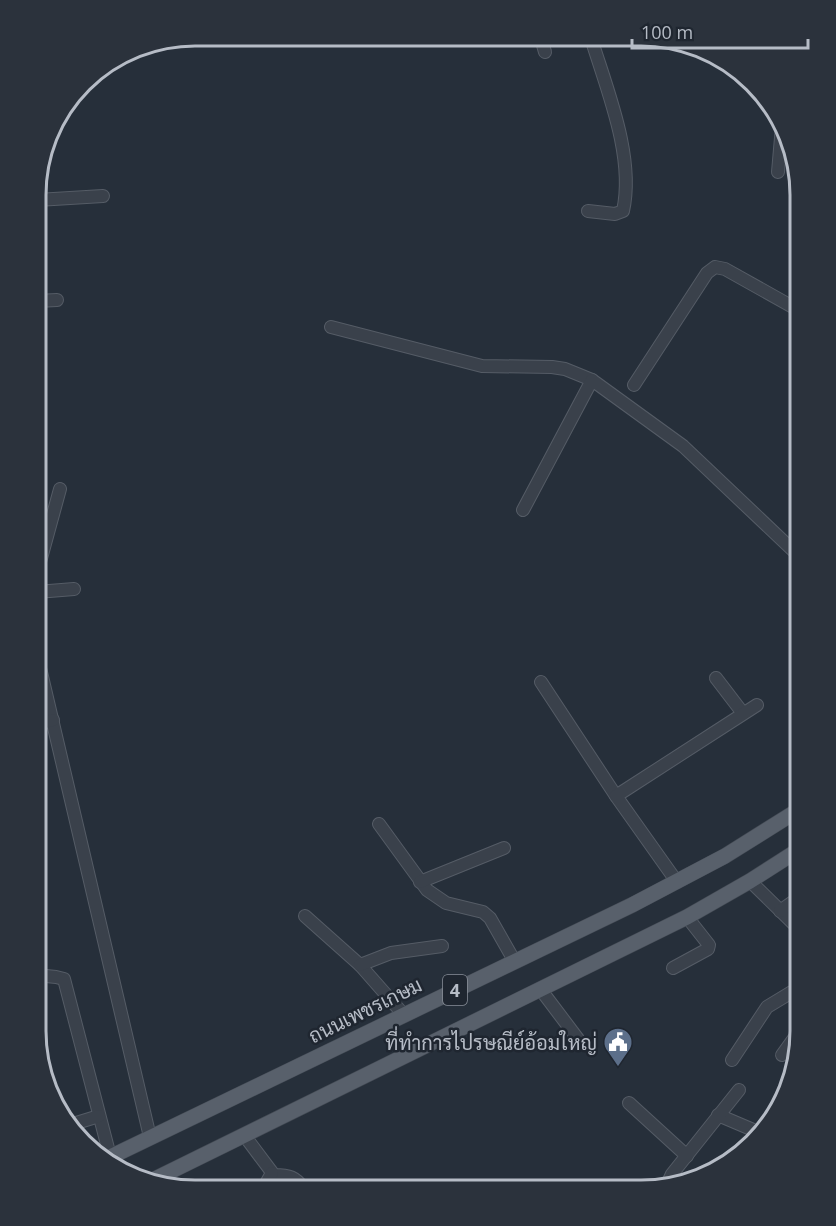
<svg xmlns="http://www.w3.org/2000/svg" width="836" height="1226" font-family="'Open Sans',Sarabun,sans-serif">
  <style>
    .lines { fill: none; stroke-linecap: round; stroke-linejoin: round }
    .minor-casing { stroke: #555c66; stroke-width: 14 }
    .major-casing { stroke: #434a54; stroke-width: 16 }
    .minor { stroke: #3a414b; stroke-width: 12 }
    .major { stroke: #58606b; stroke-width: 15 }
    .labels { text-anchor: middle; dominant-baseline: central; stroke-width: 5; stroke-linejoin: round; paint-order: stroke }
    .shield { fill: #1f2630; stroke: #898f99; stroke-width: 1.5 }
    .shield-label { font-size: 18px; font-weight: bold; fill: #b6bcc6 }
    .street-label { font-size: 20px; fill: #b6bcc6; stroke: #1f2630 }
    .poi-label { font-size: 20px; fill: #b6bcc6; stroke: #1f2630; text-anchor: end }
    .rim { fill: none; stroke: #b6bcc6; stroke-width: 3 }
  </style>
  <rect width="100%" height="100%" fill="#262f3a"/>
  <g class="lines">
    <!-- minor casing -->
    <g class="minor-casing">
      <g id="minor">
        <polyline points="541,38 545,52"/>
        <polyline points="60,112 63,112"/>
        <polyline points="778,172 782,126"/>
        <polyline points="37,200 103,196"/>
        <path d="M588 211 615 214 623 211C635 157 607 90 591 38"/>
        <polyline points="37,301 57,300"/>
        <polyline points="331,327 482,366 552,367 565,369 592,380"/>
        <polyline points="634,385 707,273 715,267 725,269 800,311"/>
        <polyline points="523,510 592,380 683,446 800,557"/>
        <polyline points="37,573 60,489"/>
        <polyline points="37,592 74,589"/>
        <polyline points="37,655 150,1137"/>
        <polyline points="716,678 742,712"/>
        <polyline points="541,682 616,796"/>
        <polyline points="37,724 53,720"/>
        <polyline points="379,824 427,890 446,903 483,912 490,918 515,962"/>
        <polyline points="750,881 800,930"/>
        <polyline points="420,882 504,848"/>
        <polyline points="677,882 616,796 757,705"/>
        <polyline points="780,911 800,897"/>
        <polyline points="305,916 360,965 404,1015"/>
        <polyline points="360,965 391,953 442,946"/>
        <polyline points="673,968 708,949 709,945 687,917"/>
        <polyline points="36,975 56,977 64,979 110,1156"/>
        <polyline points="541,990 578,1039"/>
        <polyline points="782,1055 800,1030"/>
        <polyline points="732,1060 767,1007 800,987"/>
        <polyline points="629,1103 687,1156"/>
        <polyline points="718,1115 758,1132"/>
        <polyline points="73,1124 99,1116"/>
        <path d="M244 1135 274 1175C289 1175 296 1177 304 1189"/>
        <polyline points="667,1185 672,1174 739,1090"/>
        <polyline points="263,1189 272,1173"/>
      </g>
    </g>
    <!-- major casing -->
    <g class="major-casing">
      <g id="major">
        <polyline points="104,1160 632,905 725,856 800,809"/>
        <polyline points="153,1180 687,917 750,881 800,849"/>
      </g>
    </g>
    <!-- minor -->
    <use href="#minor" class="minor"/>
    <!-- major -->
    <use href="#major" class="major"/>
  </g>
  <!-- icons -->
  <defs>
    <g id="civic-pin" transform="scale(1.5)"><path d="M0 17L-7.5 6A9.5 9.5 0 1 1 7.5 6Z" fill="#5c6f8a" stroke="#1f2630"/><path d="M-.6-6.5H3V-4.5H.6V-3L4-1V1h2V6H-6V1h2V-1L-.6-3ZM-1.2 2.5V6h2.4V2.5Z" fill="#fff"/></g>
  </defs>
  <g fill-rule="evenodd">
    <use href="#civic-pin" x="618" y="1042"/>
  </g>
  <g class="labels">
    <!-- shield labels -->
    <rect class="shield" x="443" y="975" width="24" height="30" rx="4.5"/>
    <g class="shield-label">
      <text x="455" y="990">4</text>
    </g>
    <!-- street labels -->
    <g class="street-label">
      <text transform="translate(365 1010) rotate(-26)">ถนนเพชรเกษม</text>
    </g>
    <!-- poi labels -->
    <g class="poi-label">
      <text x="597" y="1042">ที่ทำการไปรษณีย์อ้อมใหญ่</text>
    </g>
  </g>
  <!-- crop -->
  <path d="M0 0H836V1226H0ZM195 46H641A149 149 0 0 1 790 195V1031A149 149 0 0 1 641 1180H195A149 149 0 0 1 46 1031V195A149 149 0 0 1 195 46Z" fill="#2b323c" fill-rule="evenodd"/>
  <path class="rim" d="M195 46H641A149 149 0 0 1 790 195V1031A149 149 0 0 1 641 1180H195A149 149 0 0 1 46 1031V195A149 149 0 0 1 195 46Z"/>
  <!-- scale -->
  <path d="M632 39v9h176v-9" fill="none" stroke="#b6bcc6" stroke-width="3"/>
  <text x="641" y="39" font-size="18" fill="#b6bcc6" stroke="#1f2630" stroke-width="4.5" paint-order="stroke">100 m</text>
</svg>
